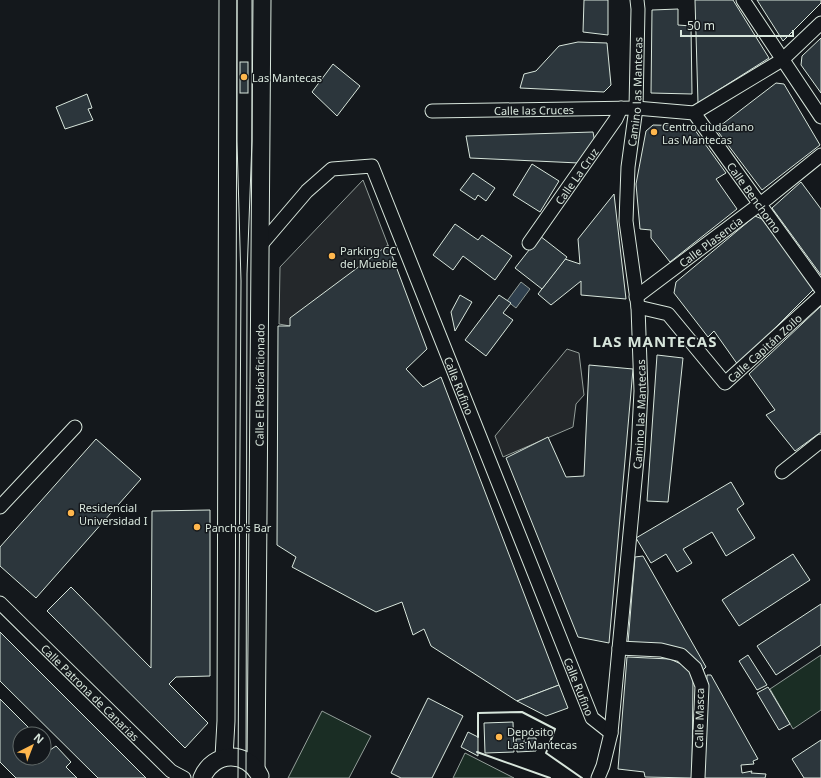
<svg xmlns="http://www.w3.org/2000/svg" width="821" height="778" font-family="'Noto Sans',sans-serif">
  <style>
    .green { fill: #1a2d24; stroke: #939e99 }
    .parking { fill: #24282b; stroke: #939e99 }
    .water { fill: #2f3f4d; stroke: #939e99 }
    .building { fill: #2c363c; stroke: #d8e6dc }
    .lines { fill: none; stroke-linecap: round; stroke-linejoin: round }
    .minor-casing { stroke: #d8e6dc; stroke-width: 15 }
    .tertiary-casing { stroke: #d8e6dc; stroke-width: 19 }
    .minor { stroke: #14181c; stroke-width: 13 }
    .tertiary { stroke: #14181c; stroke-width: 17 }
    .tram { stroke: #d8e6dc; stroke-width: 1 }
    .wall { stroke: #d8e6dc; stroke-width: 2 }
    .poi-dot { fill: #ffb74d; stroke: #14181c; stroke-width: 1.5 }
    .labels { text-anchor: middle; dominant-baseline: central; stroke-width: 3; stroke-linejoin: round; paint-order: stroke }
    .poi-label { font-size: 11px; fill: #d8e6dc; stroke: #14181c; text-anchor: start }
    .street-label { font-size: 11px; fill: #d8e6dc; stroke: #14181c }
    .district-label { font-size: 15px; font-weight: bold; letter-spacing: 1px; fill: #d8e6dc; stroke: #14181c }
  </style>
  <rect width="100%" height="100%" fill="#14181c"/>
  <!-- green -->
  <g class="green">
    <polygon points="821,655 821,710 793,729 770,689"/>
    <polygon points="322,711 371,736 349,778 288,778"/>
    <polygon points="465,753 514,778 453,778"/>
  </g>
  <!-- parking -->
  <g class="parking">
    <polygon points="363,180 388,245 290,326 279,324 280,267"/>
    <polygon points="567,349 579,353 584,395 576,404 573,427 503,457 495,436"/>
  </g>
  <!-- water -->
  <polygon class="water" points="521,282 530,289 516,308 507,301"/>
  <!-- building -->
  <g class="building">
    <polygon points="584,0 608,0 608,35 583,32"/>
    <polygon points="695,0 733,0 769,58 698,103"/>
    <polygon points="757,0 821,0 821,3 783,41"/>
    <polygon points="678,9 678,25 691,26 692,94 651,93 652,10"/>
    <polygon points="821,38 821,93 801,65 802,56"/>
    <polygon points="578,42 607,43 611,85 604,92 520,88 524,74 536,71 559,46"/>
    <rect x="240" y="62" width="8" height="31"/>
    <polygon points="333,64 360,86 337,116 312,92"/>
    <polygon points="776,83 784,84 820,145 762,190 716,129"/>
    <polygon points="87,94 92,108 88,109 93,120 65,129 56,107"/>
    <polygon points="653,125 692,126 726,173 716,179 737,209 670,262 651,238 651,230 640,229 636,184 646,131"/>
    <polygon points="593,132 595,143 579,163 470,158 466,136"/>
    <polygon points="532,164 559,181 540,212 513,195"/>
    <polygon points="473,173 495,188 486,201 478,195 475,200 460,190"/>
    <polygon points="801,182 821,209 821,275 772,208"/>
    <polygon points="614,194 626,299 581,295 581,281 551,305 538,294 565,259 580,264 578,239"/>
    <polygon points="755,216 762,219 814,289 738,365 714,331 708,337 674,293 676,282"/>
    <polygon points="455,224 478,240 482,235 512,256 495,280 463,256 453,270 433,255"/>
    <polygon points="540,236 567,257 542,289 515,268"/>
    <polygon points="388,245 427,349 406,369 423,387 441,377 559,685 517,701 431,646 424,629 413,635 402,602 376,612 292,567 296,557 277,545 278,326 290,326 290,318"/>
    <polygon points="460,295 472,302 455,331 451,312"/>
    <polygon points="499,295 511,303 503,313 513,320 486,356 465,340"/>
    <polygon points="821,306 821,432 795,451 766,415 775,410 749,374"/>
    <polygon points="657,355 683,358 668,502 647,501"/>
    <polygon points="589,365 633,369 609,643 578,637 506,458 548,437 566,477 584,476"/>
    <polygon points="96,439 141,479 36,598 0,566 0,547"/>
    <polygon points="731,482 744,504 737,509 755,538 726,556 712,532 683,549 692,563 677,572 666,554 651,563 636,538"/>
    <polygon points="210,510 210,676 176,677 169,684 208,723 185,748 47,611 71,587 151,668 152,511"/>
    <polygon points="793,554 810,580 739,626 722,600"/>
    <polygon points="643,556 706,667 703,670 701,666 628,643 635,557"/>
    <polygon points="821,604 821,645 776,675 757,646"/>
    <polygon points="0,632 146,778 98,778 0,681"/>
    <polygon points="748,655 767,685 757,690 739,661"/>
    <polygon points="627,657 670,659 681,664 691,672 693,681 692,778 645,777 644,772 618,769"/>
    <polygon points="707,675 711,675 758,759 753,761 754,764 741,765 742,773 752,771 751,773 766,774 765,778 704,778"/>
    <polygon points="559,685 568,708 546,716 517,701"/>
    <polygon points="768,687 790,724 779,730 757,693"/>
    <polygon points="428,698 463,716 432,778 401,778 391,773"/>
    <polygon points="0,699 35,734 20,734 20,758 44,758 44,744 50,750 56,746 71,762 66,767 77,778 16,778 0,762"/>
    <polygon points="513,722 514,752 485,753 484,723"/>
    <polygon points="468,732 478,737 478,756 461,747"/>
    <polygon points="528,738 536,738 536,751 517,752 516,739 524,739 524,743 528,742"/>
    <polygon points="821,740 821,778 804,778 792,759"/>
  </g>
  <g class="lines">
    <!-- minor casing -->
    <g class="minor-casing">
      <g id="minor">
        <polyline points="743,0 821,117"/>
        <path id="s1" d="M432 111 636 108 694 113 821 289"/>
        <polyline points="694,113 782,60 821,23"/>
        <path id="s2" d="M529 243 616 119 621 108"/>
        <path id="s3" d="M260 246 307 191 332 169 372 166 592 718 611 733"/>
        <path id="s4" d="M636 297 769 197 821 155"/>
        <path id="s5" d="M638 307 668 314 725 383 821 296"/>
        <polyline points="782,472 821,441"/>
        <polyline points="0,507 75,427"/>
        <path id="s6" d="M0 603 171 771 184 778"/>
        <polyline points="619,648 661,650 681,655 695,668 702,686 698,778"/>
        <path id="s7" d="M598 778 603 766 611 733 638 449 641 391 638 307 626 221 628 167 636 108 638 9 637 0"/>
      </g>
    </g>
    <!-- tertiary casing -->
    <g class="tertiary-casing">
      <g id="tertiary">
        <polyline points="224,757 226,721 228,0"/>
        <path id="s8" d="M256 769 262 0"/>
        <path d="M202 778C213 751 247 750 260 776"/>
      </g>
    </g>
    <!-- minor -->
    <use href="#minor" class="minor"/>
    <!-- tertiary -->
    <use href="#tertiary" class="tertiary"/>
    <!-- tram -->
    <g class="tram">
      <polyline points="237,0 237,141 241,281 238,778"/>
      <polyline points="246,778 247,274 252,141 252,0"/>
    </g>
    <!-- wall -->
    <g class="wall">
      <polyline points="478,737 478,713 522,712 555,729 546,753 582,778"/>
      <polyline points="477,752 550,778"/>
    </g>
  </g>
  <!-- markers -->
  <g class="poi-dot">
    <circle cx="244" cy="77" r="4"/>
    <circle cx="654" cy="132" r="4"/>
    <circle cx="332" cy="256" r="4"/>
    <circle cx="71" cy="513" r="4"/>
    <circle cx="197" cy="527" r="4"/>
    <circle cx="499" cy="737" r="4"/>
  </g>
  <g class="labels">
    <!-- poi labels -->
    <g class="poi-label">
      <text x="252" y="77">Las Mantecas</text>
      <text x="662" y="126">Centro ciudadano<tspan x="662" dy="13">Las Mantecas</tspan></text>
      <text x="340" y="250">Parking CC<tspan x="340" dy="13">del Mueble</tspan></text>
      <text x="79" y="507">Residencial<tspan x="79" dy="13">Universidad I</tspan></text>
      <text x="205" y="527">Pancho's Bar</text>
      <text x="507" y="731">Depósito<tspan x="507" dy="13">Las Mantecas</tspan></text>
    </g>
    <!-- street labels -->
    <g class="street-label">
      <text stroke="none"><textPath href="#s7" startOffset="691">Camino las Mantecas</textPath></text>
      <text stroke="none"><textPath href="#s1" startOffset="102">Calle las Cruces</textPath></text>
      <text stroke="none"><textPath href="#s2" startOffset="82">Calle La Cruz</textPath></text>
      <text stroke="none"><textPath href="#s1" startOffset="366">Calle Benchomo</textPath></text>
      <text stroke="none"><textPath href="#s4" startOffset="93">Calle Plasencia</textPath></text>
      <text stroke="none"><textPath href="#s5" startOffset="173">Calle Capitán Zoilo</textPath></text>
      <text stroke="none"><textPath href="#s8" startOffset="384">Calle El Radioaficionado</textPath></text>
      <text stroke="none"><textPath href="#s3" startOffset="382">Calle Rufino</textPath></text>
      <text stroke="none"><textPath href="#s7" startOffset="367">Camino las Mantecas</textPath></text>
      <text stroke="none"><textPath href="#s3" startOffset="706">Calle Rufino</textPath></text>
      <text stroke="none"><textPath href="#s6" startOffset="127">Calle Patrona de Canarias</textPath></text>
      <text transform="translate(699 718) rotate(-89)">Calle Masca</text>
    </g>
    <!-- district labels -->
    <g class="district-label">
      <text x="655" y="341">LAS MANTECAS</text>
    </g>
  </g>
  <!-- north arrow -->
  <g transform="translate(32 746) rotate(42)"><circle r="19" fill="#14181c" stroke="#626a69"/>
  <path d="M0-3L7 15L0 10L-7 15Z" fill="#ffb74d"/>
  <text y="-6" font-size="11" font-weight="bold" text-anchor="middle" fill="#d8e6dc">N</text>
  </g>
  <!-- scale -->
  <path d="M681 30v6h112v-6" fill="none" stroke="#d8e6dc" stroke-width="2"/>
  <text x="687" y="30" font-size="12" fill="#d8e6dc" stroke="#14181c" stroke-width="3" paint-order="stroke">50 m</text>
</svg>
